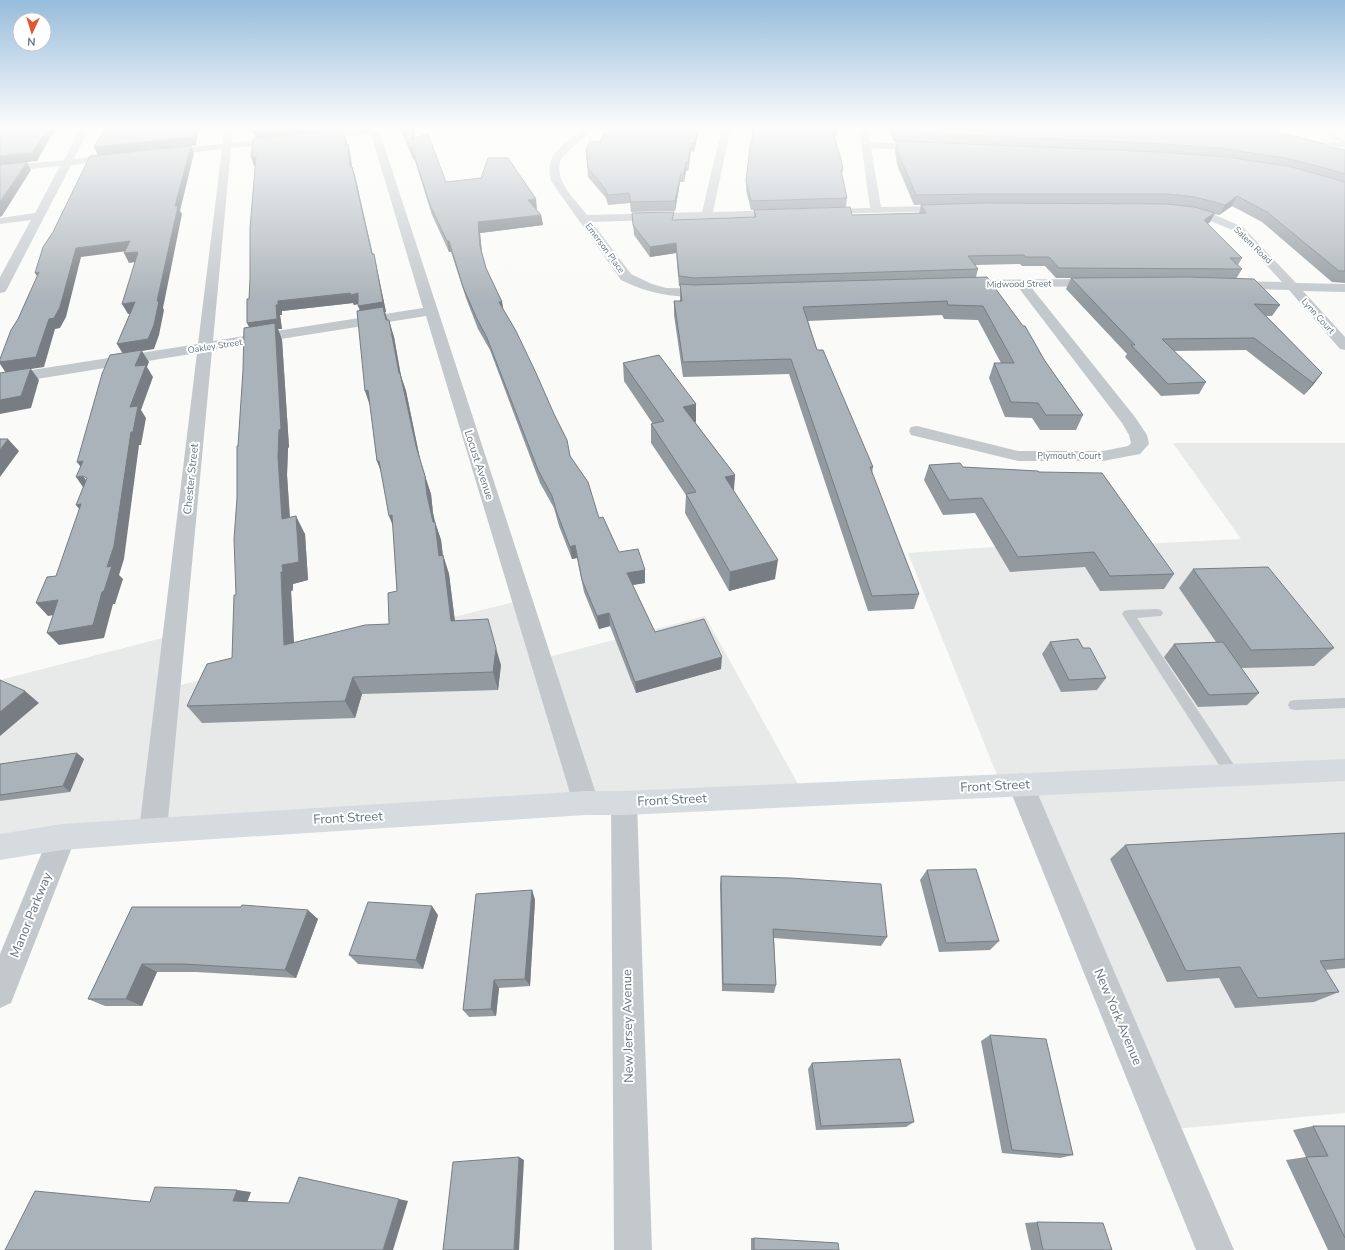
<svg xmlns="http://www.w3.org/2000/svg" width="1345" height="1250" font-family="'Nunito Sans',sans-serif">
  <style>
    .built { fill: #e8e9e9 }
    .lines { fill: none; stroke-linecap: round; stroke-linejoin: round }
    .lane { fill: #c3c8cc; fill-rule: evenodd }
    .street { fill: #c3c8cc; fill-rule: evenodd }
    .primary { fill: #d6dbdf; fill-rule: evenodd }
    .wall { fill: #929a9f; fill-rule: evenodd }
    .shaded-wall { fill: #777d82 }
    .building { fill: #aab3b9; stroke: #777d82 }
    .labels { text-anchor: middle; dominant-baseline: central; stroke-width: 4; stroke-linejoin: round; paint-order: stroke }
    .far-street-label { font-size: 9px; fill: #657683; stroke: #fff }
    .street-label { font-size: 11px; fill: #657683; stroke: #fff }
    .near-street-label { font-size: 13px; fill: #657683; stroke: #fff }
  </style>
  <rect width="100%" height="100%" fill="#fafaf8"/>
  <!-- built -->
  <g class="built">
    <polygon points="1307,128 1345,128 1345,159 1291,139 1332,141"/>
    <polygon points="1173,443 1345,443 1345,1113 1164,1130 1020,785 0,848 0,680 174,635 169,688 522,600 541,659 705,616 804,795 1001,785 908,553 1065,542 1142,544 1241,539"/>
  </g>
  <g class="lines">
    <!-- lane -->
    <g class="lane">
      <polygon points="1327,131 1345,131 1345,133 1333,133 1345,141 1345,147 1313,148 1313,146 1325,143 1342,143 1325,133"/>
      <polygon points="1157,609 1161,610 1163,613 1161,616 1137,618 1238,771 1240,775 1238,779 1233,781 1228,779 1122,614 1124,611 1128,610"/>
      <polygon points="1345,698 1345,708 1295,710 1290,709 1288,705 1290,701 1295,700"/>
    </g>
    <!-- street -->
    <g class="street">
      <polygon points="81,127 90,127 74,159 118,154 123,157 118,160 71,165 7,289 5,292 0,293 0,277 31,220 0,224 0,218 35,213 60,166 0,172 0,166 64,160"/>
      <polygon points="224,127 233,127 232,143 283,137 288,140 283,143 231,148 213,341 423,308 371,134 315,140 310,137 315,134 378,127 599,803 595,812 586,815 577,812 573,803 426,316 212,350 167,830 163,839 153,843 143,839 139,830 197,353 0,385 0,375 198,344 222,149 162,156 157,153 162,150 223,144"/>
      <path d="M585 127H595L562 157C551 179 575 199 587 215L702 212 722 127H731L713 212 783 210 789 213 783 216 592 222 631 274 652 284 666 288 710 289 715 290 717 293 715 296 710 297C678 298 650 295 621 280L551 181C543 151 567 144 585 127Z"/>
      <polygon points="859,127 868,127 870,142 926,145 931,148 926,151 871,148 881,207 949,206 953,207 955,209 953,211 817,214 815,212 817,210 821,209 870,208"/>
      <polygon points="1183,209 1215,215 1243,227 1296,283 1345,284 1345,292 1303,291 1345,337 1345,350 1340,349 1289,290 1225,288 1223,285 1225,282 1230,281 1282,282 1235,231 1208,220 1179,214 1177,212 1179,210"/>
      <polygon points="1098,279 1103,280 1105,283 1103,286 1031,287 1135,417 1147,435 1149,444 1140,454 1103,461 1018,461 911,435 909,431 911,427 917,426 1018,451 1103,451 1128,446 1131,443 1129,435 1122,423 1018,287 962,288 957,287 955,284 957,281 962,280"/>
      <polygon points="1021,773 1030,777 1034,785 1234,1250 1196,1250 1008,785 1012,777"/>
      <polygon points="624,791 633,794 637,803 652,1250 614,1250 611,803 615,794"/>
      <polygon points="62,824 72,828 76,837 11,1003 0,1008 0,954 52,828"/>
    </g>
    <!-- primary -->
    <polygon class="primary" points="1345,759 1345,781 624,815 586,815 153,843 62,850 0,860 0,834 62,824 586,791 624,791"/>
  </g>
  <!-- wall -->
  <g class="wall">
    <path d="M250 128H344V129L275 137 343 130 346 138 347 145 348 144 350 152 352 167 355 175 372 254H374L376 264 386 312H385L394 337 401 376 406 391 421 464 431 494 433 513 435 522 441 540 443 555 449 574 455 621 501 665 498 690 362 694 355 718 202 723 187 706 232 658 236 595 237 498 238 446 249 327V299L256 165 254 166 256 139 255 134H253ZM353 303 354 305 358 304 360 310 377 461 381 472 393 527 397 591 389 624 294 643 291 591 293 590V584L308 580 305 534 290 517 287 475 288 448 289 447 282 340 278 329H282L280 315H282V311Z"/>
    <polygon points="400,128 415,128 415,138 446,182 537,209 536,209 541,215 543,225 480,233 482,252 486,268 502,302 503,310 599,518 619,552 645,570 645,583 632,585 655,632 721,669 636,693 610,626 599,629 584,592 577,558 572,559 559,526 554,508 540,483 490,350 478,329 466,298 451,252 449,252 432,215 414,158 414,161"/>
    <polygon points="613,128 699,128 698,134 694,152 691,151 688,171 686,171 684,182 680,182 675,211 631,212 630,203 608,205 606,198 588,177 586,150 600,142 611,133"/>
    <polygon points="752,128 836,128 837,130 836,138 835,138 843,170 842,174 847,198 846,207 751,210 746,190 752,139"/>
    <polygon points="890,128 1265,128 1328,147 1345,150 1345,283 1332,282 1262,222 1232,206 1219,215 1214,214 1210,222 1208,224 1242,258 1238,265 1242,269 1236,279 1280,305 1272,316 1266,316 1322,373 1313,385 1304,395 1246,350 1174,351 1206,382 1199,394 1161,396 1125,357 1127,354 1066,289 1071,278 1094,278 1056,278 1045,266 1022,266 1020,264 975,265 978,269 976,277 1045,361 1083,415 1076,430 1040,430 1032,418 1005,417 989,378 994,363 1001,363 978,320 944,319 942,315 808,321 817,350 873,467 872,473 919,594 914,609 868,611 789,374 683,377 674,315 674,301 680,301 680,286 679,286 676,253 650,257 634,235 632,213 674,220 754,218 754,210 852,215 919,213 921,205 970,204 914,205 897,165 895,150 896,142 893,141"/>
    <polygon points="623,363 696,422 695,422 735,475 734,491 775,579 729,591 685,513 686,495 651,443 651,424 653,424 624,381"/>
    <polygon points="929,465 1039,472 1174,574 1164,589 1100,591 1085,567 1010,572 975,513 943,515 924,480"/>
    <polygon points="1193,569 1334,648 1314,666 1241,668 1259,693 1247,705 1198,707 1164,657 1174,644 1216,642 1179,588"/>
    <polygon points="1050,642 1083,648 1106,678 1097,690 1061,692 1042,654"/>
    <polygon points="84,759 70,792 0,801 0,764"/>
    <polygon points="1345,833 1345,968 1325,970 1339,992 1314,1002 1235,1008 1219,978 1167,982 1110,859 1125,845"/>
    <polygon points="927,870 999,941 990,950 939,952 920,880"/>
    <polygon points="721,876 887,937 881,946 774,938 776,985 774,993 722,991 720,885"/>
    <polygon points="532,890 535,900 530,986 499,988 496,1016 469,1017 463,1010"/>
    <polygon points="132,907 318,919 296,978 196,972 157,972 142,1006 105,1006 88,999"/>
    <polygon points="438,915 423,969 358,964 349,955"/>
    <polygon points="990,1035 1073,1155 1060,1158 1002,1153 981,1041"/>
    <polygon points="812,1063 914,1122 906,1127 816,1130 808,1069"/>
    <polygon points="1313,1126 1345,1126 1345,1250 1328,1250 1286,1160 1306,1157 1293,1130"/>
    <polygon points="1037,1222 1112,1250 1031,1250 1025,1223"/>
    <polygon points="751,1238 754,1238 839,1250 751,1250"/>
  </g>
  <!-- shaded-wall -->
  <g class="shaded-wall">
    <polygon points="48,128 58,128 50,138 37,161 0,165 0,156 46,131"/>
    <polygon points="195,128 199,128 196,145 191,146 194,153 180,211 182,214 163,308 164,310 159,335 154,349 142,351 149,362 147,367 153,377 141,410 146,418 141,445 139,445 124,559 119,575 123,579 115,604 113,604 104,638 59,645 47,633 107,567 130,407 123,354 117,344 157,301 177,210 98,155 94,147"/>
    <polygon points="284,128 344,128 344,129 256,139 253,131"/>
    <polygon points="413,128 415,128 414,148 412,139"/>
    <polygon points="698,128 699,128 698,134 694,152 694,143"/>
    <polygon points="343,130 346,138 348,154 346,146"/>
    <polygon points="691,143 691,151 688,171 688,162"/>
    <polygon points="348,144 350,152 353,175 350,167"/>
    <polygon points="412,148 414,158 414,161 412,152"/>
    <polygon points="251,157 256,157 259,165 254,166"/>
    <polygon points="27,162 31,170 2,216 0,217 0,202"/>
    <polygon points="686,162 686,171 684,182 684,173"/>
    <polygon points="352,167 355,175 375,264 372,254"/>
    <polygon points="681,173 680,182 675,211 675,201"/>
    <polygon points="1237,196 1232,206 1219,215 1225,205"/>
    <polygon points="536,199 537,209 529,210 528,200"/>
    <polygon points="1215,213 1210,222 1199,230 1204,220"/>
    <polygon points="541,215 543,225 480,233 482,257 480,246 478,222"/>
    <polygon points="130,241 135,250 81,257 66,317 60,328 55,329 44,367 31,369 39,380 31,408 0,414 0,400 6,373 0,364 0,362 76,248"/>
    <polygon points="447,241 449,241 451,252 449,252"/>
    <polygon points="676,243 676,253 650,257 650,247"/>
    <polygon points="138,252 143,261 129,263 124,253"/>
    <polygon points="374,254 376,264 386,312 385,312 388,323 362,316 358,306"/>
    <polygon points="39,272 41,282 35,273"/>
    <polygon points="350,293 358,293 361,303 354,305 353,303 282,311 282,315 280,315 282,329 278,329 282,340 289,447 288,448 287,475 291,537 282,519 278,457 252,333 247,323 276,305 278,301"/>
    <polygon points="135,302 140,312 128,314 122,304"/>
    <polygon points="499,302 502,302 504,313"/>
    <polygon points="389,320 394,337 401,376 406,391 421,464 431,494 433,513 436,527 435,522 441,540 443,558 443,555 449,574 457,639 451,621 433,522 399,373"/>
    <polygon points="1322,373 1313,385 1304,395 1313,383"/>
    <polygon points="368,390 371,409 365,391"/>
    <polygon points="696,404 696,422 683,425 683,407"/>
    <polygon points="8,439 19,451 0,477 0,450"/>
    <polygon points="83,461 86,474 77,462"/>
    <polygon points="377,461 379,461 384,479"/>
    <polygon points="735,475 733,494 725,477"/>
    <polygon points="83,476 93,489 85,490 76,477"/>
    <polygon points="81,504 86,518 76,505"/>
    <polygon points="392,515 396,534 389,516"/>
    <polygon points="296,516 305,534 308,580 293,584 293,590 291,591 295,663 284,645 281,572"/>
    <polygon points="575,545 577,558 572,559 570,547"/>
    <polygon points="778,560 775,579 729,591 730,572"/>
    <polygon points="645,570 645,583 627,586 627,573"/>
    <polygon points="58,600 69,612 48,616 36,603"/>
    <polygon points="609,613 610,626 599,629 597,616"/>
    <polygon points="496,648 501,665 498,690 493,672"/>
    <polygon points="722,657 721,669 636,693 635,682"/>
    <polygon points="353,677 362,694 355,718 345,701"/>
    <polygon points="25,691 39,703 0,736 0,712"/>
    <polygon points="77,753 84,759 70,792 63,786"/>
    <polygon points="532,890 535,900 530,986 525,979"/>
    <polygon points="432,906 438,915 423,969 416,960"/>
    <polygon points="308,910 318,919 296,978 285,970"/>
    <polygon points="142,964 157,972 142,1006 126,999"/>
    <polygon points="494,980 499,988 496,1016 491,1009"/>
    <polygon points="519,1157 524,1160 519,1250 514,1250"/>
    <polygon points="237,1190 251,1192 247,1203 233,1201"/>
    <polygon points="399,1199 408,1201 393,1250 383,1250"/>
  </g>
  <!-- building -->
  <g class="building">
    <polygon points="0,128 48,128 32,153 0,156"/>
    <polygon points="107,128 195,128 192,137 94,147 99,138"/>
    <polygon points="254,128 284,128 253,131"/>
    <polygon points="401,128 413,128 412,139 428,134 446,182 481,178 488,158 508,158 536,199 528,200 541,215 478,222 480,246 486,268 502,302 499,302 516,331 536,373 554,414 567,440 570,456 588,482 599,518 603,517 619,552 638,549 645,570 627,573 655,632 704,619 722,657 635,682 609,613 597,616 582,580 575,545 570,547 557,513 552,496 538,470 487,338 476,317 463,287 449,241 447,241 430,205 412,148 412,152"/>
    <polygon points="613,128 698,128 694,143 691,143 688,162 686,162 684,173 681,173 675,201 631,202 629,193 608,195 605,189 588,168 586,150 590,141 600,142 604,133 611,133"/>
    <polygon points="753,128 836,128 837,130 832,130 841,159 843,170 841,170 847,198 751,201 746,181 751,139 753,139"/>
    <polygon points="893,128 1265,128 1324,144 1328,147 1340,149 1345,150 1345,174 1318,166 1285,158 1218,148 1150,143 894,132"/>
    <polygon points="343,130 346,146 348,144 350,167 352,167 372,254 374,254 383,302 358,306 358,293 351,295 350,293 278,301 278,305 276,305 277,319 247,323 247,299 249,299 250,279 250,228 256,157 251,157 253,139"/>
    <polygon points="896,141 1159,152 1225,157 1288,166 1345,182 1345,271 1339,271 1267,212 1237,196 1225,205 1195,197 1168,194 983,194 916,195 899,155"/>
    <polygon points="191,146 175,206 178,206 157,301 159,301 154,325 148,339 117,344 135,302 122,304 138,252 124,253 130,241 76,248 60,307 54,318 49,319 36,357 0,362 0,359 11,330 18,319 39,272 35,273 43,247 53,232 90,156"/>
    <polygon points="27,162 0,202 0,165"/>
    <polygon points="983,203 1167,204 1194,207 1215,213 1204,220 1242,258 1230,258 1242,269 1059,268 1049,257 1025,257 1024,255 968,256 978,269 694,278 679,276 676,243 650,247 633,225 632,213 674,212 672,220 756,217 754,210 850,207 852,215 926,213 921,205"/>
    <polygon points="987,277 1023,326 1025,326 1045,361 1083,415 1046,415 1038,403 1011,402 994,363 1014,363 983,306 948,305 947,301 803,307 817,350 823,350 873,467 870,467 919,594 872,596 791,359 683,362 674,301 682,301 680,284 694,285"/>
    <polygon points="1188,277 1254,279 1280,305 1254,304 1322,373 1313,383 1254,338 1162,339 1206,382 1168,384 1131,345 1135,345 1071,278"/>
    <polygon points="383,307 386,320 389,320 399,373 400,373 416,446 425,476 427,495 433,522 435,522 439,556 443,555 451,621 488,619 496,648 493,672 353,677 345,701 187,706 207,664 232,658 234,595 236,595 234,539 237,498 237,446 238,446 243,370 244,328 275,323 281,429 279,430 278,457 282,519 296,516 299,562 282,565 283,572 281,572 284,645 365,625 389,624 388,593 397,591 392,515 389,516 379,461 377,461 368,390 365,391 357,311"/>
    <polygon points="142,350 135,366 146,365 130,407 138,406 133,432 131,432 114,546 107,567 112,566 104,591 102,592 93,625 47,633 58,600 36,603 47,577 56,576 81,504 76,505 87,478 83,476 76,477 83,461 77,462 102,374 110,355"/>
    <polygon points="659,355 696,404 683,407 735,475 725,477 778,560 730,572 686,494 696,492 651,424 664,421 623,363"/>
    <polygon points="31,368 21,396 0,400 0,373"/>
    <polygon points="0,439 8,439 0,450"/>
    <polygon points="960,463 963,467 1038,471 1039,472 1102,473 1174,574 1110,576 1094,552 1018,557 982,498 949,500 929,465"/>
    <polygon points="1268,567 1334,648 1251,650 1193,569"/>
    <polygon points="1078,639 1083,648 1090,648 1106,678 1069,680 1050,642"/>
    <polygon points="1223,642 1259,693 1209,695 1174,644"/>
    <polygon points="0,680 25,691 0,712"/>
    <polygon points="77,753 63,786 0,795 0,764"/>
    <polygon points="1345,833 1345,959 1320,961 1339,992 1258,998 1240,967 1186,971 1125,845"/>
    <polygon points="976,869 999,941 946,943 927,870"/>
    <polygon points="721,876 790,878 881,884 887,937 773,929 776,985 723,984"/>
    <polygon points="532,890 525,979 494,980 491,1009 463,1010 476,894"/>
    <polygon points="368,902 432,906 416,960 349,955"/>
    <polygon points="242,905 308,910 285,970 183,964 142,964 126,999 88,999 132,907 241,907"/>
    <polygon points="990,1035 1046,1039 1073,1155 1012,1150"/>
    <polygon points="900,1059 914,1122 821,1126 812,1063"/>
    <polygon points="1313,1126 1345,1126 1345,1238 1306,1157 1328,1156"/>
    <polygon points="519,1157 514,1250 443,1250 453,1162"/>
    <polygon points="299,1177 399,1199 383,1250 5,1250 35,1191 150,1202 155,1187 237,1190 233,1201 289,1203"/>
    <polygon points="1037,1222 1103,1223 1112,1250 1043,1250"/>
    <polygon points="754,1238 838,1243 839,1250 754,1250"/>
  </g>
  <!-- sky -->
  <linearGradient id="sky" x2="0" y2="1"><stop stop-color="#96bcdc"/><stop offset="0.42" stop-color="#fdfdfc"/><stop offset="1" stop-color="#fdfdfc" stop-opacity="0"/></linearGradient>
  <rect width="1345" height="302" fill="url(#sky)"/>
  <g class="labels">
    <!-- far-street labels -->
    <g class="far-street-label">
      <text transform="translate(1253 245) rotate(44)">Salem Road</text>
      <text transform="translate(605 248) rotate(54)">Emerson Place</text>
      <text transform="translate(1019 284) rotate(-1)">Midwood Street</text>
      <text transform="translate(1318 316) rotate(48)">Lynn Court</text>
      <text transform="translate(215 346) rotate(-9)">Oakley Street</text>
      <text x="1069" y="456">Plymouth Court</text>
    </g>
    <!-- street labels -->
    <g class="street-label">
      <text transform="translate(479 465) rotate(72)">Locust Avenue</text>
      <text transform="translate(191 479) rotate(-84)">Chester Street</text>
    </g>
    <!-- near-street labels -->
    <g class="near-street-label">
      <text transform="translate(995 786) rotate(-3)">Front Street</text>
      <text transform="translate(672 800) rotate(-3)">Front Street</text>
      <text transform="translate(348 818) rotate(-3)">Front Street</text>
      <text transform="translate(31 915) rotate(-68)">Manor Parkway</text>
      <text transform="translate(1118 1017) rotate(67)">New York Avenue</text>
      <text transform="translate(628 1026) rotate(-91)">New Jersey Avenue</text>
    </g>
  </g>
  <!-- north arrow -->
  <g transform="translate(32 32) rotate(184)"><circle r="19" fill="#ffffff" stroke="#c1c8cd"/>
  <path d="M0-3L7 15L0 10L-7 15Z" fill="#e4572e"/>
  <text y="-6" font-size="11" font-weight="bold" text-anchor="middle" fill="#657683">N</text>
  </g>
</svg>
